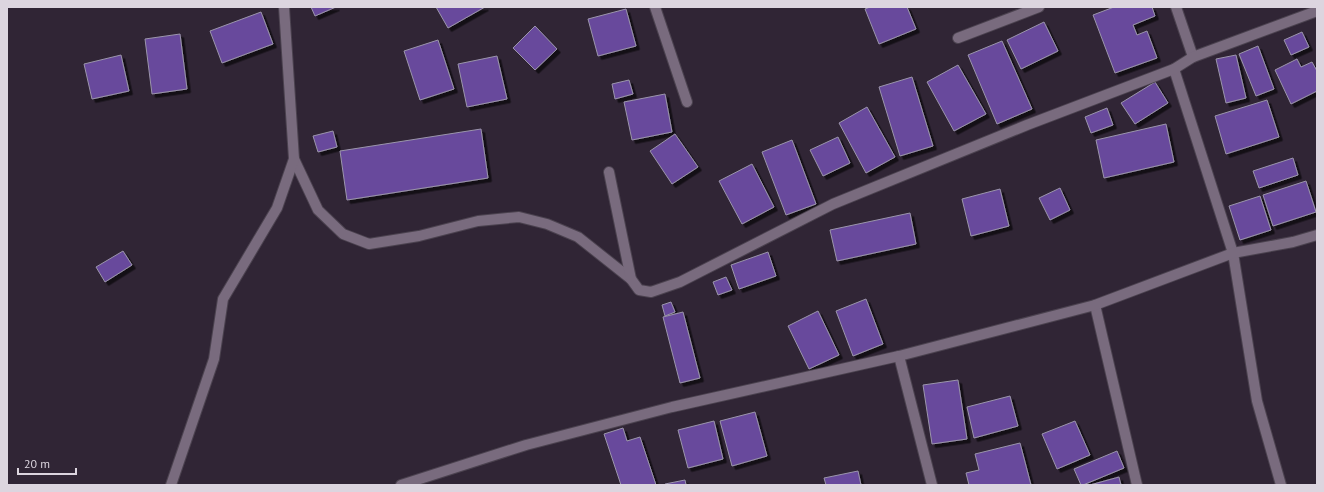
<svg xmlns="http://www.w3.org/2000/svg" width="1324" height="492" font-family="'PT Sans',sans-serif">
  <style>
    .building { fill: #684a9c; stroke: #9b95ab; filter: url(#shadow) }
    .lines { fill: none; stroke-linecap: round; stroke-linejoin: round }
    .minor-casing { stroke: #4b424f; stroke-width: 12 }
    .minor { stroke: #796b7e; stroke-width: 10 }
  </style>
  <defs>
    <filter id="shadow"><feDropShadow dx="3.5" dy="3.5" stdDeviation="0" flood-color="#0009"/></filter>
  </defs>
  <rect width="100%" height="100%" fill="#302535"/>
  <!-- building -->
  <g class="building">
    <polygon points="311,7 336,7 315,16"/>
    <polygon points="436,7 485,7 448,28"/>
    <polygon points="870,7 907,7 916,29 879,44 865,9"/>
    <polygon points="1114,7 1152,7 1155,16 1133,25 1137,35 1147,31 1157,58 1115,73 1093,15"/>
    <polygon points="626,9 636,46 598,56 588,19"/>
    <polygon points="261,12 273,44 222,63 210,31"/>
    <polygon points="1044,22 1058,51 1021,69 1007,40"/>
    <polygon points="535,26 557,49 535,70 513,48"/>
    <polygon points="1302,32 1309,47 1291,55 1284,40"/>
    <polygon points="180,34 187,89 152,94 145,39"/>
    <polygon points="438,40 454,89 420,100 404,51"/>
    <polygon points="1002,41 1032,109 997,124 968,55"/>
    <polygon points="1258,46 1274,89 1256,96 1239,54"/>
    <polygon points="121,55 129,91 92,99 84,64"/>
    <polygon points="1236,55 1246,98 1226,103 1216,59"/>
    <polygon points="497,56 507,99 467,107 458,64"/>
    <polygon points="1297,59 1301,67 1312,62 1317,71 1317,91 1291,104 1275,70"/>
    <polygon points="958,65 986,114 954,131 927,82"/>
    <polygon points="912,77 933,146 900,156 879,87"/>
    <polygon points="629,80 633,94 615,99 612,84"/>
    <polygon points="1155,82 1168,103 1135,124 1121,103"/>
    <polygon points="665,94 672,132 632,140 624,102"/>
    <polygon points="1267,100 1279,137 1226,154 1215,116"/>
    <polygon points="867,107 895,157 866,173 839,123"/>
    <polygon points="1107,108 1113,125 1091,133 1085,117"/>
    <polygon points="1166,124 1174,162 1104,178 1096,140"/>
    <polygon points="481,129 488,178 347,200 340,151"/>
    <polygon points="333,131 337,147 318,152 313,136"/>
    <polygon points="675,134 698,167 672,184 650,151"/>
    <polygon points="838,137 850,163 823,176 810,150"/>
    <polygon points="792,140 816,204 786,215 762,152"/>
    <polygon points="1293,158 1298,175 1259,188 1253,171"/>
    <polygon points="752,164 774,207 742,224 719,181"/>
    <polygon points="1306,181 1316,212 1273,226 1263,195"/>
    <polygon points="1060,188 1070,210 1050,220 1039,198"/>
    <polygon points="1000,189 1009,226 971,236 962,199"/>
    <polygon points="1260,196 1271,230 1240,240 1229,206"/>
    <polygon points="910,213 916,244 837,261 830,230"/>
    <polygon points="123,251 132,265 105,282 96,267"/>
    <polygon points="768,252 776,276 739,289 731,265"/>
    <polygon points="726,277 732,290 718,295 713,282"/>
    <polygon points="866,299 883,344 853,356 836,311"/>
    <polygon points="671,302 675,312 665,316 662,305"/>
    <polygon points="818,311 839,355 809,369 788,326"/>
    <polygon points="683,312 700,378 680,383 663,317"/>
    <polygon points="958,380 967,439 932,444 923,385"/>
    <polygon points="1010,396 1018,426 974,438 967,407"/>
    <polygon points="755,412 767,456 732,466 720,421"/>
    <polygon points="714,421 723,459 688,468 678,430"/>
    <polygon points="1075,421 1090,455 1057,469 1042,434"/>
    <polygon points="623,428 627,441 640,437 656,485 621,485 604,434"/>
    <polygon points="1020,443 1031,485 969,485 966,473 979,470 975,454"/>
    <polygon points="1117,451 1124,468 1083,485 1081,485 1074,469"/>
    <polygon points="858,471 861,485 826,485 824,478"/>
    <polygon points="1119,477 1121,485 1090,485"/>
    <polygon points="685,480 686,485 665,485 665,484"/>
  </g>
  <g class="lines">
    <!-- minor casing -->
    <g class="minor-casing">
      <g id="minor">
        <polyline points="655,7 687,102"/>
        <polyline points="1176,7 1193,57"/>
        <polyline points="958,38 1039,7"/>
        <polyline points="1174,69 1233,253 1257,401 1281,485"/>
        <polyline points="294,159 318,210 343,234 369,244 419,236 478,221 519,217 547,224 578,237 631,279"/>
        <polyline points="609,172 631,279 639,290 651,292 680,282 833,204 1027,125 1174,69 1193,57 1317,11"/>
        <polyline points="1095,305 1137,485"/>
        <polyline points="899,356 932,485"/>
        <polyline points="171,485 214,359 223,299 277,208 294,159 284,7"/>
        <polyline points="401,485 526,445 672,407 899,356 1095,305 1233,253 1293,242 1317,235"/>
      </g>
    </g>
    <!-- minor -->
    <use href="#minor" class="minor"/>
  </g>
  <!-- border -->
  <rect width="1324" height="492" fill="none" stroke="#dcd5df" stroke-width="16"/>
  <!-- scale -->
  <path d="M18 468v6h58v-6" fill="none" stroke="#dcd5df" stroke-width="2"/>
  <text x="24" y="468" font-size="12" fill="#dcd5df" stroke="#302535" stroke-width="3" paint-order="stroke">20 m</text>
</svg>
